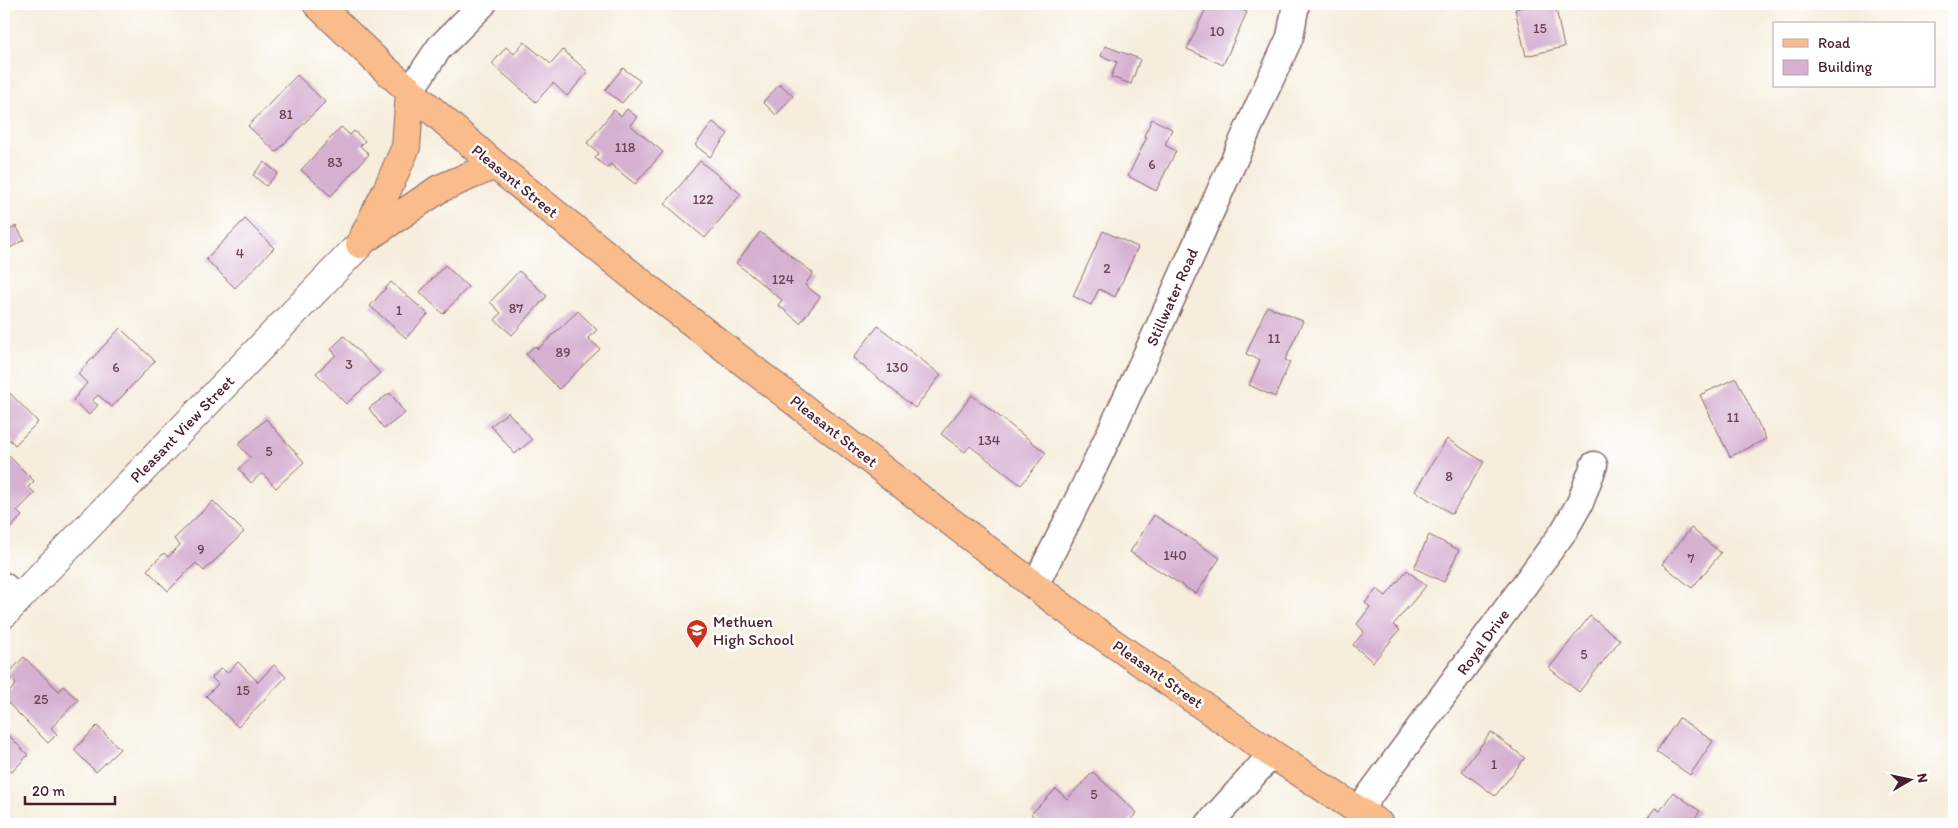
<svg xmlns="http://www.w3.org/2000/svg" width="1958" height="828" font-family="Itim,sans-serif">
  <style>
    .building { fill: #d5b0d1 }
    .lines { fill: none; stroke-linecap: round; stroke-linejoin: round }
    .minor-casing { stroke: #866769; stroke-width: 29 }
    .tertiary-casing { stroke: #866769; stroke-width: 30 }
    .primary-casing { stroke: #866769; stroke-width: 30 }
    .minor { stroke: #fff; stroke-width: 26 }
    .tertiary { stroke: #fff; stroke-width: 28 }
    .primary { stroke: #fabc8b; stroke-width: 28 }
    .labels { text-anchor: middle; dominant-baseline: central; stroke-width: 5; stroke-linejoin: round; paint-order: stroke }
    .number-label { font-size: 14px; fill: #6d4354 }
    .street-label { font-size: 16px; fill: #4a1f2b; stroke: #fff }
    .poi-label { font-size: 16px; fill: #4a1f2b; stroke: #fff; text-anchor: start }
  </style>
  <rect width="100%" height="100%" fill="#fff"/>
  <filter id="ink" filterUnits="userSpaceOnUse"><feTurbulence type="fractalNoise" baseFrequency=".02" numOctaves="2"/><feDisplacementMap in="SourceGraphic" scale="10" xChannelSelector="R" yChannelSelector="G"/><feConvolveMatrix kernelMatrix="1 2 1 2 8 2 1 2 1" color-interpolation-filters="sRGB"/></filter>
  <filter id="wash" filterUnits="userSpaceOnUse"><feTurbulence type="fractalNoise" baseFrequency=".0096" numOctaves="4" result="noise"/><feDisplacementMap in="SourceGraphic" scale="20" xChannelSelector="R" yChannelSelector="G"/><feGaussianBlur stdDeviation="1.12" result="paint"/><feColorMatrix in="noise" values="0 0 0 0 0 0 0 0 0 0 0 0 0 0 0 0 0 1.4 0 .05"/><feComposite in="paint" operator="in"/></filter>
  <g filter="url(#wash)">
    <rect width="100%" height="100%" fill="#f6eddc"/>
    <g id="blocks">
      <!-- building -->
      <g class="building">
        <polygon points="1208,4 1226,4 1247,12 1223,65 1187,49"/>
        <polygon points="1540,4 1555,4 1564,47 1526,56 1515,9"/>
        <polygon points="524,42 551,64 563,50 588,72 567,96 553,83 536,102 492,64 506,47 514,54"/>
        <polygon points="1105,46 1140,59 1131,84 1111,77 1117,62 1101,56"/>
        <polygon points="623,68 640,81 622,103 605,90"/>
        <polygon points="297,75 325,102 276,152 248,126"/>
        <polygon points="780,84 793,96 776,115 763,102"/>
        <polygon points="627,109 637,117 630,125 663,152 635,184 610,164 607,168 595,158 599,153 587,143 614,110 621,116"/>
        <polygon points="1152,119 1172,129 1165,145 1176,151 1156,191 1128,176 1147,137 1144,136"/>
        <polygon points="713,122 728,134 710,157 695,145"/>
        <polygon points="341,127 350,135 354,131 365,141 360,146 369,154 331,196 301,170"/>
        <polygon points="700,161 741,194 705,238 665,204"/>
        <polygon points="264,162 278,173 266,186 253,175"/>
        <polygon points="245,219 274,248 235,288 206,259"/>
        <polygon points="16,226 24,240 8,249 4,242 4,234"/>
        <polygon points="1103,231 1138,247 1115,297 1099,289 1091,305 1073,296"/>
        <polygon points="760,232 813,273 805,285 820,297 800,323 778,305 782,300 736,263"/>
        <polygon points="445,265 468,287 443,314 420,292"/>
        <polygon points="519,271 547,296 512,335 495,320 501,313 490,302"/>
        <polygon points="391,282 428,314 406,338 370,306"/>
        <polygon points="1267,306 1303,321 1285,360 1290,362 1275,397 1249,385 1260,360 1246,354"/>
        <polygon points="578,311 597,330 588,338 600,349 559,389 526,354 535,346 538,349"/>
        <polygon points="878,326 941,375 915,408 853,358"/>
        <polygon points="120,328 155,361 112,407 98,395 92,401 98,405 89,415 73,400 87,383 78,374"/>
        <polygon points="344,336 380,373 346,404 316,373 336,355 331,349"/>
        <polygon points="1736,378 1766,439 1730,457 1700,395"/>
        <polygon points="4,387 38,422 15,445 4,434"/>
        <polygon points="390,393 405,413 384,429 369,408"/>
        <polygon points="972,395 1046,453 1021,485 970,446 965,452 941,434"/>
        <polygon points="508,412 532,440 515,454 491,426"/>
        <polygon points="266,419 304,462 276,488 262,473 251,483 239,469 251,458 238,444"/>
        <polygon points="1447,439 1484,462 1452,514 1415,491"/>
        <polygon points="4,451 34,481 28,487 35,493 17,511 22,516 5,534"/>
        <polygon points="213,501 244,532 204,571 196,563 168,591 147,570 164,553 168,557 180,545 174,539"/>
        <polygon points="1154,515 1220,558 1196,594 1130,552"/>
        <polygon points="1691,528 1721,553 1692,588 1662,564"/>
        <polygon points="1429,535 1459,550 1444,582 1414,568"/>
        <polygon points="1407,570 1426,586 1393,625 1400,630 1373,662 1353,645 1364,632 1357,624 1370,607 1365,603 1377,589 1386,596"/>
        <polygon points="1590,616 1620,640 1579,692 1549,668"/>
        <polygon points="24,657 59,691 63,686 78,700 51,728 57,734 48,743 4,699 16,684 7,675"/>
        <polygon points="238,662 258,682 274,665 286,677 238,727 206,696 218,684 212,678 221,668 227,673"/>
        <polygon points="1679,718 1713,741 1690,775 1656,752"/>
        <polygon points="97,726 120,749 96,772 74,750"/>
        <polygon points="4,731 28,755 12,772 4,766"/>
        <polygon points="1491,732 1525,758 1495,796 1462,771"/>
        <polygon points="1093,772 1137,813 1126,824 1042,824 1031,814 1056,789 1067,799"/>
        <polygon points="1673,792 1700,811 1691,824 1643,824 1655,808 1660,811"/>
      </g>
    </g>
  </g>
  <g filter="url(#ink)">
    <use href="#blocks" fill-opacity="0" stroke="#866769" stroke-width="1"/>
    <g class="lines">
      <!-- minor casing -->
      <g class="minor-casing">
        <g id="minor">
          <polyline points="410,91 439,48 483,4"/>
          <path d="M1035 585C1128 406 1205 220 1290 37L1296 4"/>
          <polyline points="4,586 18,600"/>
          <polyline points="1358,811 1564,531 1580,503 1594,465"/>
          <polyline points="1209,824 1272,754"/>
        </g>
      </g>
      <!-- tertiary casing -->
      <g class="tertiary-casing">
        <polyline id="tertiary" points="4,614 360,244"/>
      </g>
      <!-- primary casing -->
      <g class="primary-casing">
        <g id="primary">
          <polyline points="317,4 385,69 495,165 649,289 930,506 1080,620 1272,754 1379,824"/>
          <polyline points="365,239 439,189 495,165"/>
          <polyline points="360,244 387,190 406,147 410,91"/>
        </g>
      </g>
      <!-- minor -->
      <use href="#minor" class="minor"/>
      <!-- tertiary -->
      <use href="#tertiary" class="tertiary"/>
      <!-- primary -->
      <use href="#primary" class="primary"/>
    </g>
  </g>
  <!-- icons -->
  <defs>
    <g id="school-pin" transform="scale(1.125)"><path d="M0 17L-7.5 6A9.5 9.5 0 1 1 7.5 6Z" fill="#c8321e" stroke="#fff"/><path d="M0-5L7-2L0 1L-7-2ZM-4 1L0 2.5L4 1V4Q0 6-4 4Z" fill="#fff"/></g>
  </defs>
  <g fill-rule="evenodd">
    <use href="#school-pin" x="697" y="630"/>
  </g>
  <g class="labels">
    <!-- number labels -->
    <g class="number-label">
      <text x="1540" y="28">15</text>
      <text x="1217" y="31">10</text>
      <text x="286" y="114">81</text>
      <text x="625" y="147">118</text>
      <text x="335" y="162">83</text>
      <text x="1152" y="164">6</text>
      <text x="703" y="199">122</text>
      <text x="240" y="253">4</text>
      <text x="1107" y="268">2</text>
      <text x="783" y="279">124</text>
      <text x="516" y="308">87</text>
      <text x="399" y="310">1</text>
      <text x="1274" y="338">11</text>
      <text x="563" y="352">89</text>
      <text x="349" y="364">3</text>
      <text x="116" y="367">6</text>
      <text x="897" y="367">130</text>
      <text x="1733" y="417">11</text>
      <text x="989" y="440">134</text>
      <text x="269" y="451">5</text>
      <text x="1449" y="476">8</text>
      <text x="201" y="549">9</text>
      <text x="1175" y="555">140</text>
      <text x="1691" y="558">7</text>
      <text x="1584" y="654">5</text>
      <text x="243" y="690">15</text>
      <text x="41" y="699">25</text>
      <text x="1494" y="764">1</text>
      <text x="1094" y="794">5</text>
    </g>
    <!-- street labels -->
    <g class="street-label">
      <text transform="translate(515 181) rotate(39)">Pleasant Street</text>
      <text transform="translate(1172 297) rotate(-66)">Stillwater Road</text>
      <text transform="translate(182 429) rotate(-46)">Pleasant View Street</text>
      <text transform="translate(834 431) rotate(38)">Pleasant Street</text>
      <text transform="translate(1483 642) rotate(-54)">Royal Drive</text>
      <text transform="translate(1158 674) rotate(35)">Pleasant Street</text>
    </g>
    <!-- poi labels -->
    <g class="poi-label">
      <text x="713" y="621">Methuen<tspan x="713" dy="18">High School</tspan></text>
    </g>
  </g>
  <!-- margin -->
  <rect width="1958" height="828" fill="none" stroke="#fff" stroke-width="20"/>
  <!-- legend -->
  <rect x="1773" y="22" width="162" height="65" fill="#ffffff" stroke="#b7a5aa"/>
  <rect x="1783" y="39" width="25" height="8" fill="#fabc8b" stroke="#b7a5aa"/>
  <text x="1818" y="48" font-size="15" fill="#4a1f2b">Road</text>
  <rect x="1783" y="60" width="25" height="15" fill="#d5b0d1" stroke="#b7a5aa"/>
  <text x="1818" y="72" font-size="15" fill="#4a1f2b">Building</text>
  <!-- north arrow -->
  <g transform="translate(1910 780) rotate(81)" stroke="#ffffff" stroke-width="4" paint-order="stroke">
  <path d="M0-4L9 19L0 12L-9 19Z" fill="#4a1f2b"/>
  <text y="-8" font-size="14" font-weight="bold" text-anchor="middle" fill="#4a1f2b">N</text>
  </g>
  <!-- scale -->
  <path d="M25 796v8h90v-8" fill="none" stroke="#4a1f2b" stroke-width="2.5"/>
  <text x="32" y="796" font-size="15" fill="#4a1f2b" stroke="#ffffff" stroke-width="4" paint-order="stroke">20 m</text>
</svg>
